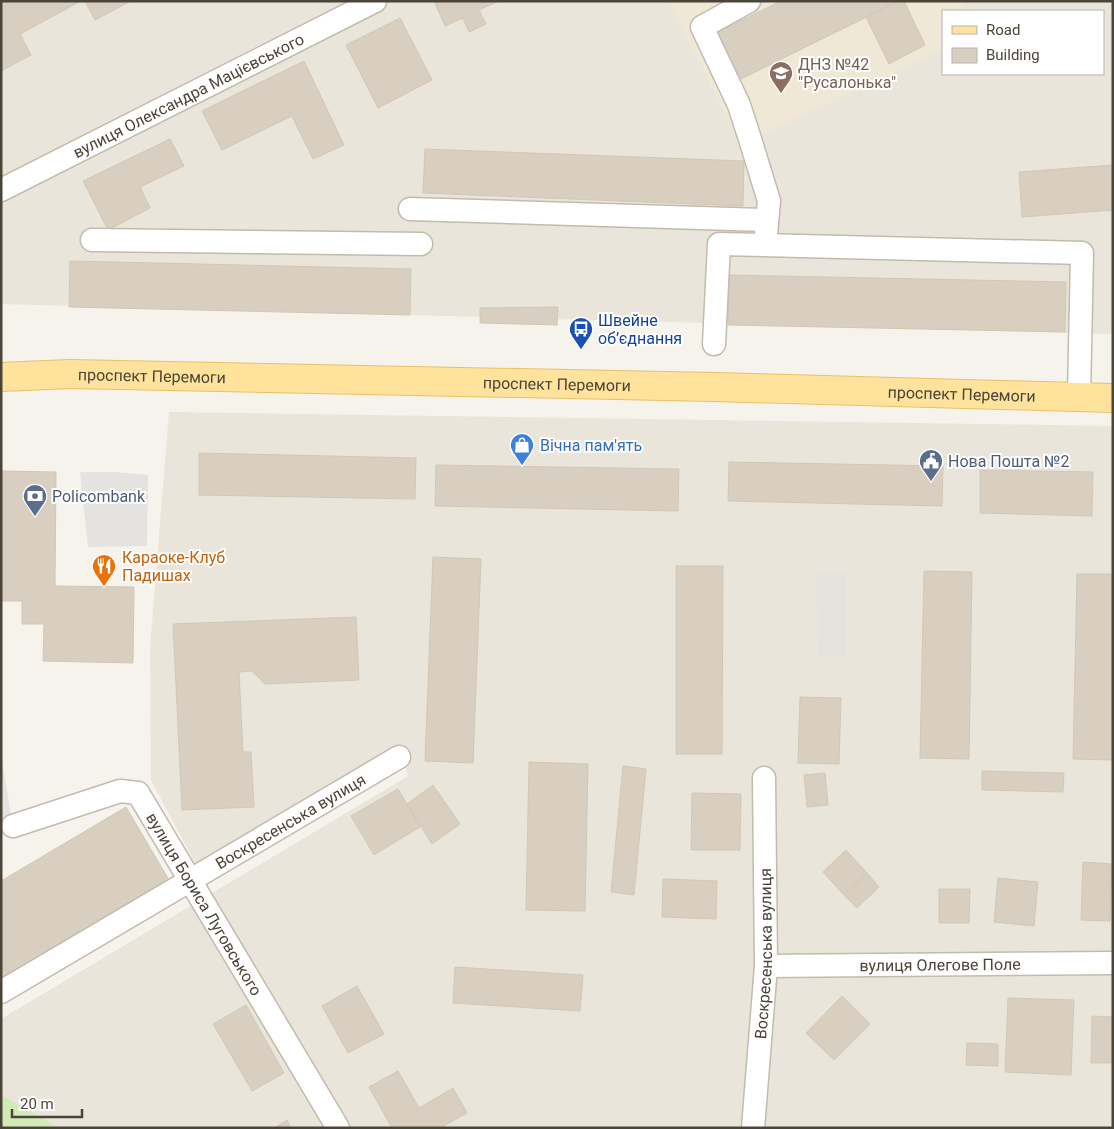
<svg xmlns="http://www.w3.org/2000/svg" width="1114" height="1129" font-family="Roboto,sans-serif">
  <style>
    .residential { fill: #eae5da; fill-rule: evenodd }
    .industrial { fill: #e6e2dd }
    .education { fill: #efe8d6 }
    .green { fill: #d2eab5 }
    .parking { fill: #e5e3e0 }
    .building { fill: #d8cfc1; stroke: #d3c7b4 }
    .lines { fill: none; stroke-linecap: round; stroke-linejoin: round }
    .minor-casing { stroke: #c2bbae; stroke-width: 25 }
    .major-casing { stroke: #e6c16a; stroke-width: 30 }
    .minor { stroke: #fff; stroke-width: 22 }
    .major { stroke: #ffe39c; stroke-width: 28 }
    .labels { text-anchor: middle; dominant-baseline: central; stroke-width: 4; stroke-linejoin: round; paint-order: stroke }
    .education-label { font-size: 16px; fill: #785e54; stroke: #fff; text-anchor: start }
    .street-label { font-size: 16px; fill: #4b4439; stroke: #fff }
    .transit-label { font-size: 16px; fill: #164399; stroke: #fff; text-anchor: start }
    .shop-label { font-size: 16px; fill: #366cbe; stroke: #fff; text-anchor: start }
    .service-label { font-size: 16px; fill: #4e5e75; stroke: #fff; text-anchor: start }
    .food-label { font-size: 16px; fill: #c56008; stroke: #fff; text-anchor: start }
  </style>
  <rect width="100%" height="100%" fill="#f6f3ec"/>
  <!-- residential -->
  <g class="residential">
    <path d="M1 1H1113V334L1 304ZM943 11H1103V74H943Z"/>
    <polygon points="169,412 1113,426 1113,1128 1,1128 1,1019 408,776 401,748 196,865 151,780 150,647"/>
  </g>
  <!-- industrial -->
  <polygon class="industrial" points="817,573 846,573 846,657 818,656"/>
  <!-- education -->
  <polygon class="education" points="669,1 960,1 966,11 943,11 943,49 740,145"/>
  <!-- green -->
  <polygon class="green" points="1,1095 59,1128 1,1128"/>
  <!-- parking -->
  <g class="parking">
    <polygon points="80,472 115,472 148,475 147,546 88,547"/>
    <polygon points="1,755 13,826 1,832"/>
  </g>
  <!-- building -->
  <g class="building">
    <polygon points="1,1 81,1 20,34 31,55 1,71"/>
    <polygon points="85,1 131,1 95,20"/>
    <polygon points="434,1 499,1 479,10 486,24 469,32 463,18 445,26"/>
    <polygon points="781,1 899,1 739,80 716,33"/>
    <polygon points="899,1 904,1 925,45 889,64 866,17"/>
    <polygon points="400,18 432,80 378,108 346,45"/>
    <polygon points="304,61 344,145 313,159 292,116 222,150 202,111"/>
    <polygon points="170,139 184,166 140,187 150,208 108,230 83,181"/>
    <polygon points="425,149 744,161 743,206 423,193"/>
    <polygon points="1113,165 1113,210 1022,217 1019,172"/>
    <polygon points="70,261 411,269 410,315 69,307"/>
    <polygon points="729,275 1066,282 1065,332 728,325"/>
    <polygon points="558,307 557,325 480,323 480,308"/>
    <polygon points="199,453 416,458 415,499 199,495"/>
    <polygon points="729,462 943,466 942,506 728,501"/>
    <polygon points="436,465 679,469 678,511 435,506"/>
    <polygon points="980,470 1093,472 1092,516 980,513"/>
    <polygon points="1,471 56,472 55,586 134,587 133,663 43,661 44,624 22,624 22,601 1,601"/>
    <polygon points="433,557 481,559 473,763 425,761"/>
    <polygon points="676,566 723,566 722,754 676,754"/>
    <polygon points="924,571 972,572 969,759 920,758"/>
    <polygon points="1077,574 1113,574 1113,760 1073,759"/>
    <polygon points="356,617 359,680 265,684 252,671 239,672 243,752 251,752 254,807 182,810 173,624"/>
    <polygon points="800,697 841,698 839,764 798,763"/>
    <polygon points="529,762 588,764 585,911 526,910"/>
    <polygon points="623,766 646,769 634,895 611,892"/>
    <polygon points="982,771 1064,773 1063,792 982,790"/>
    <polygon points="825,773 828,805 807,807 804,775"/>
    <polygon points="433,785 460,824 432,844 407,804"/>
    <polygon points="398,789 420,827 374,855 351,816"/>
    <polygon points="692,793 741,794 740,850 691,850"/>
    <polygon points="126,807 169,880 1,978 1,881"/>
    <polygon points="846,850 867,873 844,895 823,872"/>
    <polygon points="1083,862 1112,864 1110,921 1081,920"/>
    <polygon points="867,873 879,887 857,908 844,895"/>
    <polygon points="998,878 1038,882 1034,926 994,922"/>
    <polygon points="663,879 717,881 716,919 662,917"/>
    <polygon points="939,889 970,889 969,923 939,923"/>
    <polygon points="455,967 583,975 580,1011 453,1003"/>
    <polygon points="357,986 384,1034 348,1053 322,1006"/>
    <polygon points="842,996 870,1024 834,1060 806,1033"/>
    <polygon points="1008,998 1074,1000 1071,1075 1005,1072"/>
    <polygon points="246,1005 284,1073 252,1091 213,1024"/>
    <polygon points="1092,1016 1113,1017 1113,1063 1091,1063"/>
    <polygon points="967,1043 998,1044 998,1066 966,1065"/>
    <polygon points="398,1071 419,1108 453,1088 467,1113 440,1128 392,1128 369,1087"/>
    <polygon points="287,1120 291,1128 274,1128"/>
  </g>
  <g class="lines">
    <!-- minor casing -->
    <g class="minor-casing">
      <g id="minor">
        <polyline points="749,1 702,27 739,105 750,139 769,201 766,234"/>
        <path id="s1" d="M1 190 375 1"/>
        <polyline points="410,209 767,220"/>
        <polyline points="92,240 421,244"/>
        <polyline points="714,344 719,244 1082,253 1079,397"/>
        <path id="s2" d="M13 826 120 791 138 793 338 1128"/>
        <path id="s3" d="M766 966 1113 963"/>
        <path id="s4" d="M1 992 399 757"/>
        <path id="s5" d="M753 1128 766 966 764 778"/>
      </g>
    </g>
    <!-- major casing -->
    <g class="major-casing">
      <g id="major">
        <path id="s6" d="M1 377 70 374 714 387 1113 398"/>
      </g>
    </g>
    <!-- minor -->
    <use href="#minor" class="minor"/>
    <!-- major -->
    <use href="#major" class="major"/>
  </g>
  <!-- icons -->
  <defs>
    <g id="school-pin" transform="scale(1.25)"><path d="M0 17L-7.5 6A9.5 9.5 0 1 1 7.5 6Z" fill="#8d6e63" stroke="#fff"/><path d="M0-5L7-2L0 1L-7-2ZM-4 1L0 2.5L4 1V4Q0 6-4 4Z" fill="#fff"/></g>
    <g id="bus-pin" transform="scale(1.25)"><path d="M0 17L-7.5 6A9.5 9.5 0 1 1 7.5 6Z" fill="#1a4fb4" stroke="#fff"/><path d="M-5-6H5V4H4V6H2V4H-2V6H-4V4H-5ZM-3.5-4V0h7V-4ZM-3.5 1.2v1.5H-2V1.2ZM2 1.2v1.5H3.5V1.2Z" fill="#fff"/></g>
    <g id="shop-pin" transform="scale(1.25)"><path d="M0 17L-7.5 6A9.5 9.5 0 1 1 7.5 6Z" fill="#3f7fe0" stroke="#fff"/><path d="M-5-2.5h2.3a2.7 3.5 0 0 1 5.4 0H5L5.5 6h-11ZM-1.5-2.5h3a1.5 2.3 0 0 0-3 0Z" fill="#fff"/></g>
    <g id="civic-pin" transform="scale(1.25)"><path d="M0 17L-7.5 6A9.5 9.5 0 1 1 7.5 6Z" fill="#5c6f8a" stroke="#fff"/><path d="M-.6-6.5H3V-4.5H.6V-3L4-1V1h2V6H-6V1h2V-1L-.6-3ZM-1.2 2.5V6h2.4V2.5Z" fill="#fff"/></g>
    <g id="bank-pin" transform="scale(1.25)"><path d="M0 17L-7.5 6A9.5 9.5 0 1 1 7.5 6Z" fill="#5c6f8a" stroke="#fff"/><path d="M-6-4H6V4H-6ZM0-2.3a2.3 2.3 0 1 0 0 4.6a2.3 2.3 0 1 0 0-4.6Z" fill="#fff"/></g>
    <g id="restaurant-pin" transform="scale(1.25)"><path d="M0 17L-7.5 6A9.5 9.5 0 1 1 7.5 6Z" fill="#e8710a" stroke="#fff"/><path d="M-5-6h1v4h1v-4h1v4h1v-4h1v5L-1.5 .5V6h-2V.5L-5-1ZM5-6V6H3V1.5H1.5Q1.5-4 5-6Z" fill="#fff"/></g>
  </defs>
  <g fill-rule="evenodd">
    <use href="#school-pin" x="781" y="73"/>
    <use href="#bus-pin" x="581" y="329"/>
    <use href="#shop-pin" x="522" y="445"/>
    <use href="#civic-pin" x="931" y="461"/>
    <use href="#bank-pin" x="35" y="496"/>
    <use href="#restaurant-pin" x="104" y="566"/>
  </g>
  <g class="labels">
    <!-- education labels -->
    <g class="education-label">
      <text x="798" y="64">ДНЗ №42<tspan x="798" dy="18">"Русалонька"</tspan></text>
    </g>
    <!-- street labels -->
    <g class="street-label">
      <text stroke="none"><textPath href="#s1" startOffset="210">вулиця Олександра Мацієвського</textPath></text>
      <text stroke="none"><textPath href="#s6" startOffset="151">проспект Перемоги</textPath></text>
      <text stroke="none"><textPath href="#s6" startOffset="556">проспект Перемоги</textPath></text>
      <text stroke="none"><textPath href="#s6" startOffset="961">проспект Перемоги</textPath></text>
      <text stroke="none"><textPath href="#s4" startOffset="336">Воскресенська вулиця</textPath></text>
      <text stroke="none"><textPath href="#s2" startOffset="260">вулиця Бориса Луговського</textPath></text>
      <text stroke="none"><textPath href="#s5" startOffset="175">Воскресенська вулиця</textPath></text>
      <text stroke="none"><textPath href="#s3" startOffset="174">вулиця Олегове Поле</textPath></text>
    </g>
    <!-- transit labels -->
    <g class="transit-label">
      <text x="598" y="320">Швейне<tspan x="598" dy="18">об’єднання</tspan></text>
    </g>
    <!-- shop labels -->
    <g class="shop-label">
      <text x="540" y="445">Вічна пам'ять</text>
    </g>
    <!-- service labels -->
    <g class="service-label">
      <text x="948" y="461">Нова Пошта №2</text>
      <text x="52" y="496">Policombank</text>
    </g>
    <!-- food labels -->
    <g class="food-label">
      <text x="122" y="557">Караоке-Клуб<tspan x="122" dy="18">Падишах</tspan></text>
    </g>
  </g>
  <!-- border -->
  <rect width="1114" height="1129" fill="none" stroke="#4b4439" stroke-width="5"/>
  <!-- legend -->
  <rect x="942" y="10" width="162" height="65" fill="#ffffff" stroke="#b7b4b0"/>
  <rect x="952" y="26" width="25" height="8" fill="#ffe39c" stroke="#b7b4b0"/>
  <text x="986" y="35" font-size="15" fill="#4b4439">Road</text>
  <rect x="952" y="48" width="25" height="15" fill="#d8cfc1" stroke="#b7b4b0"/>
  <text x="986" y="60" font-size="15" fill="#4b4439">Building</text>
  <!-- scale -->
  <path d="M12 1109v8h70v-8" fill="none" stroke="#4b4439" stroke-width="2.5"/>
  <text x="20" y="1109" font-size="15" fill="#4b4439" stroke="#ffffff" stroke-width="4" paint-order="stroke">20 m</text>
</svg>
